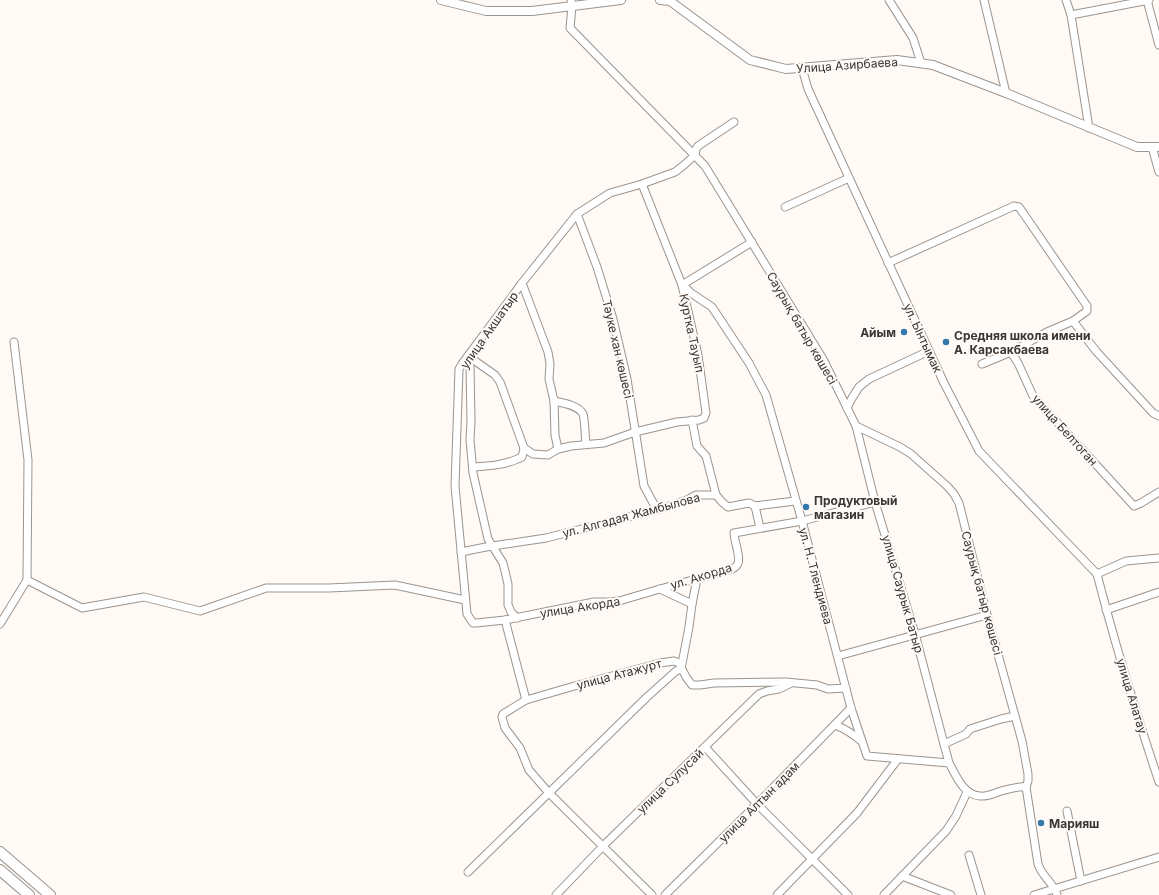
<svg xmlns="http://www.w3.org/2000/svg" width="1159" height="895" font-family="Inter,sans-serif">
  <style>
    .lines { fill: none; stroke-linecap: round; stroke-linejoin: round }
    .minor-casing { stroke: #9b948e; stroke-width: 9 }
    .major-casing { stroke: #9b948e; stroke-width: 10 }
    .highway-casing { stroke: #9b948e; stroke-width: 12 }
    .minor { stroke: #fff; stroke-width: 7 }
    .major { stroke: #fff; stroke-width: 8 }
    .highway { stroke: #fff; stroke-width: 10 }
    .poi-dot { fill: #3379ae; stroke: #fffaf6; stroke-width: 1.5 }
    .labels { text-anchor: middle; dominant-baseline: central; stroke-width: 4; stroke-linejoin: round; paint-order: stroke }
    .street-label { font-size: 12px; fill: #393633; stroke: #fffaf6 }
    .poi-label { font-size: 12px; font-weight: bold; fill: #393633; stroke: #fffaf6; text-anchor: start }
  </style>
  <rect width="100%" height="100%" fill="#fffaf6"/>
  <g class="lines">
    <!-- minor casing -->
    <g class="minor-casing">
      <g id="minor">
        <path d="M571 0 572 6 570 28 705 166 823 359 856 426 900 447 911 454 947 486 954 494 959 503 987 615 1022 741 1028 774V781L1026 787 1038 864C1042 877 1054 883 1057 895"/>
        <polyline points="889,0 913,38 921,63"/>
        <polyline points="984,0 1006,93"/>
        <polyline points="1066,0 1071,15 1089,128"/>
        <polyline points="1147,0 1159,45"/>
        <polyline points="1071,15 1149,0"/>
        <polyline points="802,68 808,89 944,383 979,451 1097,574"/>
        <path d="M734 122 698 146 696 149 695 155 684 165 675 172 642 184 610 193 577 214 522 283 462 364 459 369 455 486 467 614 473 623H476L505 620 594 602H611L619 601 660 589 732 569C734 568 736 567 737 565 742 560 734 541 734 533L802 521 875 502"/>
        <polyline points="1152,147 1159,172"/>
        <polyline points="785,207 849,178"/>
        <polyline points="577,214 597,267 613,319 627,379 644,486 657,510"/>
        <path d="M752 242 682 285 686 288 691 293 712 307 749 363 766 395 802 521 851 708 867 756 949 763C956 775 963 795 980 796 987 797 995 793 1001 791 1010 789 1017 786 1026 787"/>
        <polyline points="888,263 1014,206 1019,207 1087,306 1087,311 1073,321"/>
        <polyline points="522,283 548,352 550,364 549,379 554,401 555,435 558,449"/>
        <polyline points="1011,352 1047,332 1073,321 1096,351 1153,413 1159,416"/>
        <polyline points="468,356 495,375 500,382 524,448 533,454 548,455 558,449 571,446 604,443 635,432 677,422 699,420 704,418 706,413 698,355 682,285 642,184"/>
        <polyline points="468,356 470,366 471,421 470,440 473,473 488,539 503,563 508,584 508,605 511,612 517,618"/>
        <polyline points="982,364 1011,352 1018,363 1033,396 1134,506 1141,503 1159,492"/>
        <path d="M554 401C563 403 578 405 583 414 585 420 585 437 586 444"/>
        <polyline points="847,408 852,398 859,387 869,379 929,351"/>
        <polyline points="692,420 697,446 706,456 716,495"/>
        <polyline points="856,426 875,502 915,634 949,763"/>
        <path d="M473 467C490 466 506 465 522 457L524 448"/>
        <polyline points="755,506 760,528"/>
        <polyline points="461,552 486,547 546,538 657,510 687,500 696,495 716,495 722,502 728,507 749,503 755,506 795,501"/>
        <path d="M1097 574C1115 644 1136 713 1159 782"/>
        <polyline points="1097,574 1126,561 1159,558"/>
        <polyline points="27,580 82,608 144,597 200,611 266,588 329,588 395,585 465,600"/>
        <polyline points="660,589 692,604"/>
        <polyline points="1106,610 1159,592"/>
        <polyline points="505,620 526,700"/>
        <polyline points="0,624 27,580 28,460 14,342"/>
        <polyline points="838,656 987,615"/>
        <path d="M835 725C846 729 852 733 861 741"/>
        <polyline points="944,744 966,734 970,729 1001,719 1015,716"/>
        <polyline points="705,747 757,804 848,895"/>
        <polyline points="1067,811 1081,881"/>
        <polyline points="969,855 981,895"/>
        <polyline points="468,872 647,697 676,671 681,669 689,627 692,604 697,579"/>
        <polyline points="902,876 951,895"/>
        <polyline points="556,895 604,845 759,694 767,691 779,689 791,683"/>
        <polyline points="652,895 549,793 529,770 520,748 505,728 502,717 503,714 526,700 571,687 612,676 660,663 674,661 679,663 686,677 692,685 700,685 714,683 786,682 817,685 828,689 846,688"/>
        <polyline points="665,895 757,804 851,708"/>
        <polyline points="777,895 857,813 898,759"/>
        <polyline points="884,895 946,831 956,816 967,792"/>
        <polyline points="1034,895 1159,857"/>
      </g>
    </g>
    <!-- major casing -->
    <g class="major-casing">
      <g id="major">
        <polyline points="441,0 486,11 532,11 621,0"/>
        <polyline points="660,0 670,1 750,60 786,69 897,60 933,65 1006,93 1137,147 1159,147"/>
      </g>
    </g>
    <!-- highway casing -->
    <g class="highway-casing">
      <g id="highway">
        <polyline points="0,852 50,895"/>
        <polyline points="0,870 29,895"/>
      </g>
    </g>
    <!-- minor -->
    <use href="#minor" class="minor"/>
    <!-- major -->
    <use href="#major" class="major"/>
    <!-- highway -->
    <use href="#highway" class="highway"/>
  </g>
  <!-- markers -->
  <g class="poi-dot">
    <circle cx="904" cy="332" r="4"/>
    <circle cx="946" cy="342" r="4"/>
    <circle cx="806" cy="507" r="4"/>
    <circle cx="1041" cy="823" r="4"/>
  </g>
  <g class="labels">
    <!-- street labels -->
    <g class="street-label">
      <text transform="translate(847 65) rotate(-4)">Улица Азирбаева</text>
      <text transform="translate(802 328) rotate(60)">Саурық батыр көшесі</text>
      <text transform="translate(489 330) rotate(-55)">улица Акшатыр</text>
      <text transform="translate(692 333) rotate(78)">Куртка Тауып</text>
      <text transform="translate(923 338) rotate(65)">ул. Ынтымак</text>
      <text transform="translate(618 349) rotate(77)">Тәуке хан көшесі</text>
      <text transform="translate(1065 430) rotate(48)">улица Белтоган</text>
      <text transform="translate(631 515) rotate(-15)">ул. Алгадая Жамбылова</text>
      <text transform="translate(701 576) rotate(-17)">ул. Акорда</text>
      <text transform="translate(816 576) rotate(75)">ул. Н. Тлендиева</text>
      <text transform="translate(982 593) rotate(75)">Саурық батыр көшесі</text>
      <text transform="translate(903 594) rotate(74)">улица Саурык Батыр</text>
      <text transform="translate(580 607) rotate(-9)">улица Акорда</text>
      <text transform="translate(619 674) rotate(-15)">улица Атажурт</text>
      <text transform="translate(1132 696) rotate(73)">улица Алатау</text>
      <text transform="translate(670 781) rotate(-44)">улица Сулусай</text>
      <text transform="translate(759 802) rotate(-45)">улица Алтын адам</text>
    </g>
    <!-- poi labels -->
    <g class="poi-label">
      <text x="896" y="332" text-anchor="end">Айым</text>
      <text x="954" y="335">Средняя школа имени<tspan x="954" dy="14">А. Карсакбаева</tspan></text>
      <text x="814" y="500">Продуктовый<tspan x="814" dy="14">магазин</tspan></text>
      <text x="1049" y="823">Марияш</text>
    </g>
  </g>
</svg>
